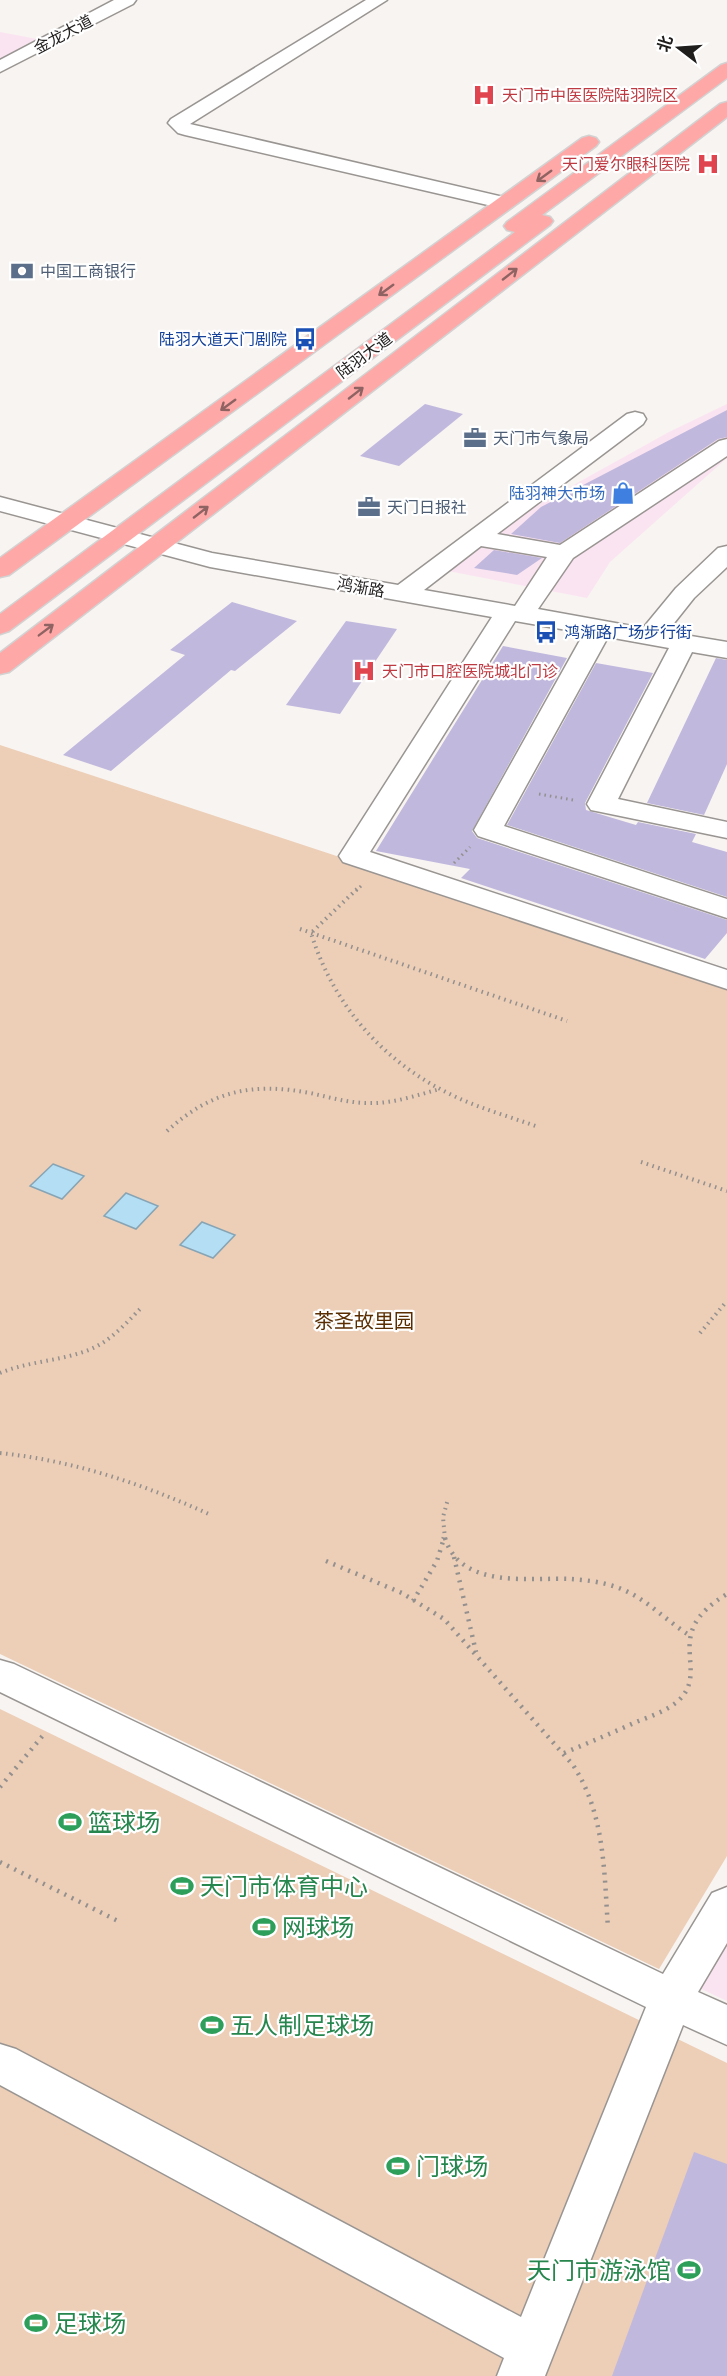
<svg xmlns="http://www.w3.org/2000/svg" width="727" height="2376" font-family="'IBM Plex Sans','Noto Sans SC',sans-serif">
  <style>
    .commercial { fill: #fae4f1 }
    .green { fill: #edceb7 }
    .water { fill: #b3def4; stroke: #87a4b4; stroke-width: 1.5 }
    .building { fill: #c1b8de }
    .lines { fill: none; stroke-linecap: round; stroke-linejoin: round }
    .minor-casing { stroke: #999592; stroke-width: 3 }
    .major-casing { stroke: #d2d2d2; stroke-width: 3 }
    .path-far2 { stroke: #93908e; stroke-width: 3; stroke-dasharray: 1.5 4; stroke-linecap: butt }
    .path-far1 { stroke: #93908e; stroke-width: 4; stroke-dasharray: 1.5 4.5; stroke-linecap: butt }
    .path { stroke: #93908e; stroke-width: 4.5; stroke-dasharray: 2 6; stroke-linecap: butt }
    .minor { fill: #fff; fill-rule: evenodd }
    .major { fill: #fea8a8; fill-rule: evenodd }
    .oneway { stroke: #8f6362 }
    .labels { text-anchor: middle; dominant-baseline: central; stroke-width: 4.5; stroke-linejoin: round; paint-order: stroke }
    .far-street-label { font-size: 16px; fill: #201e1d; stroke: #fff }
    .far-health-label { font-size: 16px; fill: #be3a42; stroke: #fff; text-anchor: start }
    .far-service-label { font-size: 16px; fill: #4e5e75; stroke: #fff; text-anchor: start }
    .far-transit-label { font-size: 16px; fill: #164399; stroke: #fff; text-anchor: end }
    .far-shop-label { font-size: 16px; fill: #366cbe; stroke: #fff; text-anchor: end }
    .park-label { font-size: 20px; fill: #5a2d00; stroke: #fff }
    .near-leisure-label { font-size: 24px; fill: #27864d; stroke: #fff; text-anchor: start }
  </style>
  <rect width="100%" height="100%" fill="#f8f4f1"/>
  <!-- commercial -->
  <g class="commercial">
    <polygon points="0,32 37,39 0,59"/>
    <polygon points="727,404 727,458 610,562 587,598 443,570 496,528 669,432"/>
    <polygon points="727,1931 727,2001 695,1986"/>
  </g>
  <!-- green -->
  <g class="green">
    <polygon points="0,745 727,985 727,1856 659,1969 0,1654"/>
    <polygon points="0,1709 727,2063 727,2376 0,2376"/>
  </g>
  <!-- water -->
  <g class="water">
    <polygon points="53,1164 84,1176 62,1199 30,1186"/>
    <polygon points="126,1193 158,1206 136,1229 104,1216"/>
    <polygon points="202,1222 235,1235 213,1258 180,1245"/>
  </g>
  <!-- building -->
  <g class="building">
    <polygon points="425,404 463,414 399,466 360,456"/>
    <polygon points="727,410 727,437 718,439 560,543 511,534 541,507"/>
    <polygon points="494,550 542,558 517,575 474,568"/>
    <polygon points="232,602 297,621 235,671 231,670 111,771 63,755 185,655 170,650"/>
    <polygon points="346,621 397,629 340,714 286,705"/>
    <polygon points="503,646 567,658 472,831 477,838 727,920 727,933 705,959 461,878 470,869 376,851"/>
    <polygon points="716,658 727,660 727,764 704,815 647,803"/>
    <polygon points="596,663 653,673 585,803 586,810 636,825 638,822 696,834 692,842 727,852 727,897 507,825"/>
    <polygon points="694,2152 727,2164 727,2376 612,2376"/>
  </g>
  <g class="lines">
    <!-- minor casing -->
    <g class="minor-casing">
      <g id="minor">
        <polygon points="114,0 136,0 133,4 0,72 0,60"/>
        <polygon points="366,0 387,0 190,124 512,199 515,203 512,207 505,209 185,135 178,133 168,123 171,119"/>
        <path d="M635 412 643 414 646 419 643 424 497 534 560 545 719 441 727 439V456L573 558 538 609 643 628 676 588 718 548 727 546V567L694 598 667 632 727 642V658L692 652 618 799 727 822V838L601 812 591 810 587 804 669 648 608 637 504 826 727 899V918L478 836 474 830 584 633 515 621 370 852 727 970V989L343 862 339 856 492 617 210 567 0 511V497L212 553 398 585 627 414ZM481 546 547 557 515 606 424 590Z"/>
        <polygon points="0,1660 14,1664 663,1974 712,1893 727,1887 727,1943 698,1992 727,2005 727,2045 683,2025 545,2376 497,2376 504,2358 0,2085 0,2044 16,2049 521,2317 646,2007 0,1692"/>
      </g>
    </g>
    <!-- major casing -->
    <g class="major-casing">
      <g id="major">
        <polygon points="727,63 727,78 542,215 550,217 553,221 550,225 9,631 0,634 0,614 515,232 507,230 504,226 507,222 721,65"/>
        <polygon points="727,102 727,117 9,672 0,674 0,653 720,104"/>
        <polygon points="589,136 596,138 599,142 596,146 9,575 0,577 0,558 582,138"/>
      </g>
    </g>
    <!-- path-far2 -->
    <g class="path-far2">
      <polyline points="539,794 573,800"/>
      <polyline points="454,863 470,847"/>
      <polyline points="356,891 362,885"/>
    </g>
    <!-- path-far1 -->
    <g class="path-far1">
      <path d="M357 889 311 933C334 1007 385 1064 456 1097 482 1109 511 1117 538 1127"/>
      <polyline points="300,929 567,1021"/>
      <path d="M167 1131C211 1091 252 1082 310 1093 329 1097 348 1103 368 1103 393 1104 417 1095 440 1089"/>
      <polyline points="641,1162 727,1191"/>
      <polyline points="700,1333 727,1301"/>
      <path d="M0 1373C29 1361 62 1361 91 1349 112 1340 127 1322 142 1307"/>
      <path d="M0 1453C75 1461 143 1484 211 1515"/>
      <polyline points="443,1539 444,1537"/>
      <polyline points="445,1539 443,1517 448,1499"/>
    </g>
    <!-- path -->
    <g class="path">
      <path d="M445 1538C461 1590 530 1577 571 1579 586 1580 602 1582 616 1587 644 1596 665 1620 689 1635"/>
      <polyline points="454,1557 476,1652"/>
      <path d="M326 1561 402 1593 444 1619 573 1765C605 1814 604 1871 608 1928"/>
      <polyline points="413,1601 437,1561 444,1538"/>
      <path d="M564 1753C588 1743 612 1733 636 1722 649 1717 666 1711 677 1702 713 1670 658 1635 727 1594"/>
      <polyline points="0,1787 45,1733"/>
      <polyline points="0,1862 120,1922"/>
    </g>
    <!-- minor -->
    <use href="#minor" class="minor"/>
    <!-- major -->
    <use href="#major" class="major"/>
  </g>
  <!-- one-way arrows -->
  <defs><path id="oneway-shaft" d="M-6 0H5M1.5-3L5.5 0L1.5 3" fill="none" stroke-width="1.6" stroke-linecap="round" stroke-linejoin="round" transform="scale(1.5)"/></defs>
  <g class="oneway">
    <use href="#oneway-shaft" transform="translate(544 176) rotate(144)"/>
    <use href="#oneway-shaft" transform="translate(510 274) rotate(-38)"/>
    <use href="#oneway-shaft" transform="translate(386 290) rotate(144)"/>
    <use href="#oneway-shaft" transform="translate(356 393) rotate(-38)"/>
    <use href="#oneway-shaft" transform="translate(228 405) rotate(144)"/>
    <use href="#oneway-shaft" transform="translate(201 512) rotate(-38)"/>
    <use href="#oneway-shaft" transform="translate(46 630) rotate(-37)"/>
  </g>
  <!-- icons -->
  <defs>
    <g id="hospital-bare" transform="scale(1.8)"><path d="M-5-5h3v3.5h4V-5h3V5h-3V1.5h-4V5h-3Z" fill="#e0444e" stroke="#fff" stroke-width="2.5" paint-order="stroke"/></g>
    <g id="bank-bare" transform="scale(1.8)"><path d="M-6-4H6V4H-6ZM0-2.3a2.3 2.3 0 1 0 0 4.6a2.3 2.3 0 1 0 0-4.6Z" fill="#5c6f8a" stroke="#fff" stroke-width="2.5" paint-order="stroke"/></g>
    <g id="bus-bare" transform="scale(1.8)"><path d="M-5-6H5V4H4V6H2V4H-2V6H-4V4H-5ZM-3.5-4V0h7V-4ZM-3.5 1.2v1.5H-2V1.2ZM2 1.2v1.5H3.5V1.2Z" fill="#1a4fb4" stroke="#fff" stroke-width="2.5" paint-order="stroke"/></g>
    <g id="office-bare" transform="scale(1.8)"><path d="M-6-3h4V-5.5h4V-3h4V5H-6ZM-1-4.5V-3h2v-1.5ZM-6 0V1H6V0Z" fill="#5c6f8a" stroke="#fff" stroke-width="2.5" paint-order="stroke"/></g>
    <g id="shop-bare" transform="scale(1.8)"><path d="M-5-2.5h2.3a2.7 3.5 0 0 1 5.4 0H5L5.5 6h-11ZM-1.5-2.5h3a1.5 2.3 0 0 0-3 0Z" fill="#3f7fe0" stroke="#fff" stroke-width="2.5" paint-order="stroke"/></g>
    <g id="stadium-bare" transform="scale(1.8)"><path d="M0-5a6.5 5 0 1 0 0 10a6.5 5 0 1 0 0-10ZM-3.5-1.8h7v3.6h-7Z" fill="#2e9e5b" stroke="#fff" stroke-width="2.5" paint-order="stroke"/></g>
  </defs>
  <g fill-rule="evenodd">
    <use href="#hospital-bare" x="484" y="95"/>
    <use href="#hospital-bare" x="708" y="164"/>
    <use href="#bank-bare" x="22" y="271"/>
    <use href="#bus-bare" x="305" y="339"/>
    <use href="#office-bare" x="475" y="438"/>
    <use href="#shop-bare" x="623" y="493"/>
    <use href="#office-bare" x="369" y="507"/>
    <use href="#bus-bare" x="546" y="632"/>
    <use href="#hospital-bare" x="364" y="671"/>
    <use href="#stadium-bare" x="70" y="1822"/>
    <use href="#stadium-bare" x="182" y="1886"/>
    <use href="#stadium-bare" x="264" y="1927"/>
    <use href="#stadium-bare" x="212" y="2025"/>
    <use href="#stadium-bare" x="398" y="2166"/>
    <use href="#stadium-bare" x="689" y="2270"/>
    <use href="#stadium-bare" x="36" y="2323"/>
  </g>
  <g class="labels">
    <!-- far-street labels -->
    <g class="far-street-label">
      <text transform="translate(63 34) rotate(-28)">金龙大道</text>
      <text transform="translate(364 355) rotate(-37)">陆羽大道</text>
      <text transform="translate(361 587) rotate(10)">鸿渐路</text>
    </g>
    <!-- far-health labels -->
    <g class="far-health-label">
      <text x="502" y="95">天门市中医医院陆羽院区</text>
      <text x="690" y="164" text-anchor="end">天门爱尔眼科医院</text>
      <text x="382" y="671">天门市口腔医院城北门诊</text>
    </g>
    <!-- far-service labels -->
    <g class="far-service-label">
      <text x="40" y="271">中国工商银行</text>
      <text x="493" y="438">天门市气象局</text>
      <text x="387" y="507">天门日报社</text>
    </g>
    <!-- far-transit labels -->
    <g class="far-transit-label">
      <text x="287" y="339">陆羽大道天门剧院</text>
      <text x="564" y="632" text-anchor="start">鸿渐路广场步行街</text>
    </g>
    <!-- far-shop labels -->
    <g class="far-shop-label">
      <text x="605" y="493">陆羽神大市场</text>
    </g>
    <!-- park labels -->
    <g class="park-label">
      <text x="364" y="1320">茶圣故里园</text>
    </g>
    <!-- near-leisure labels -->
    <g class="near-leisure-label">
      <text x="88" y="1822">篮球场</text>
      <text x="200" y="1886">天门市体育中心</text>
      <text x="282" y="1927">网球场</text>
      <text x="230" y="2025">五人制足球场</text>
      <text x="416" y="2166">门球场</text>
      <text x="671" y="2270" text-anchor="end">天门市游泳馆</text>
      <text x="54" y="2323">足球场</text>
    </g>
  </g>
  <!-- north arrow -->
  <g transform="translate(679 48) rotate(287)" stroke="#ffffff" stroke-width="4.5" paint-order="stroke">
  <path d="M0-4.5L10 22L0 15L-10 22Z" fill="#201e1d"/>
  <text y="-9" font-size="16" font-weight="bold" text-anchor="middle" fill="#201e1d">北</text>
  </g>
</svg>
